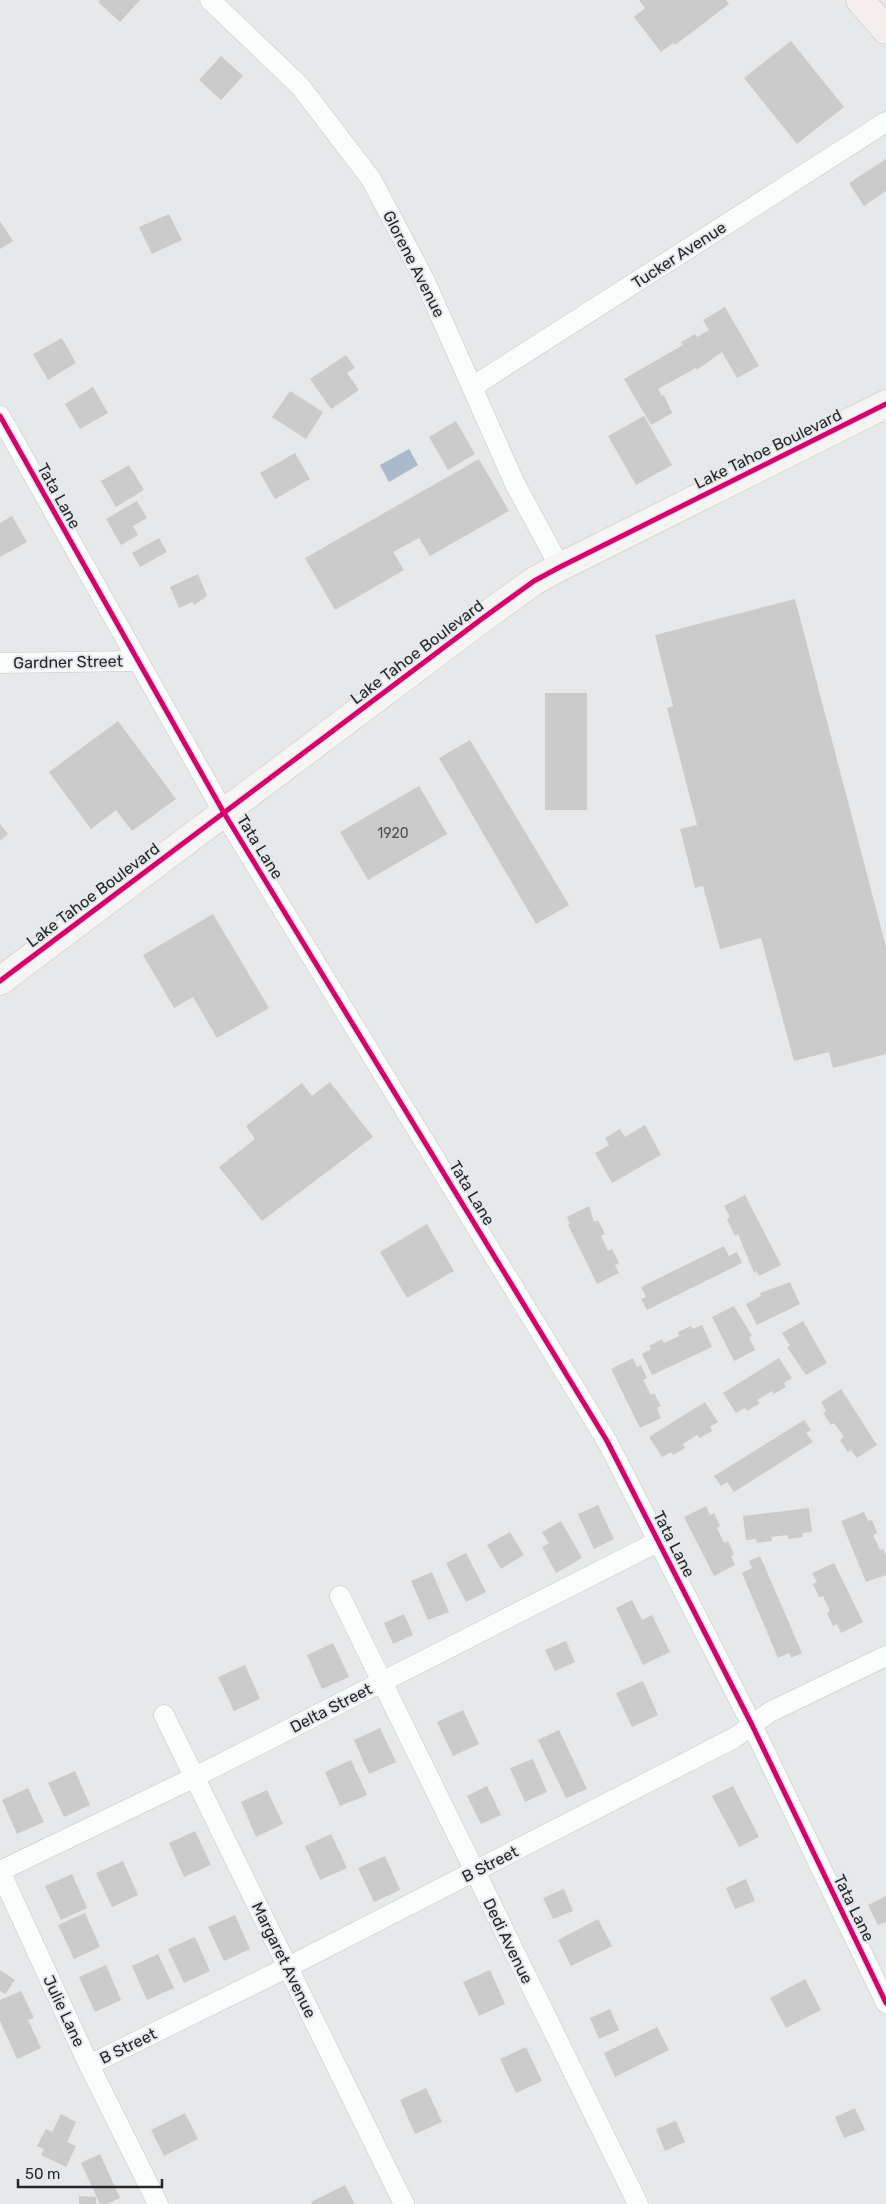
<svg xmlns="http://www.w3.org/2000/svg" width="886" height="2204" font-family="Rubik,sans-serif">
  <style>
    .water { fill: #a9bacd }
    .building { fill: #cbcbcc }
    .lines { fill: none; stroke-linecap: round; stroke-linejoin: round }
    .minor-casing { stroke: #c4c6c7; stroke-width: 21 }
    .secondary-casing { stroke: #c4c6c7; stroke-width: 29 }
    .primary-casing { stroke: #c3c4c5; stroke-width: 29 }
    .minor { stroke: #fbfcfc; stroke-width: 20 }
    .secondary { stroke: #f7f5f4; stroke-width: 28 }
    .primary { stroke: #f4efec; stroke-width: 28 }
    .cycleway-casing { stroke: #e5e8eb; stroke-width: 8 }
    .cycleway { stroke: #d6006c; stroke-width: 5 }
    .labels { text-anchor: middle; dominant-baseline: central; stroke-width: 4; stroke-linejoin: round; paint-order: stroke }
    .number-label { font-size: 14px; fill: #4f5051 }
    .street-label { font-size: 16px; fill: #262728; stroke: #e5e8eb }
  </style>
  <rect width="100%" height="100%" fill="#e6e8ea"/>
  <!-- water -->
  <polygon class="water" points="409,449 418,465 389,482 380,465"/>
  <!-- building -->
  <g class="building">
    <polygon points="100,0 140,0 120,22 98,2"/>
    <polygon points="639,0 726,0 729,4 675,45 673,43 661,52 634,17 645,8"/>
    <polygon points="791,41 844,107 797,144 744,78"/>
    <polygon points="221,56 243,76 221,100 199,80"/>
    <polygon points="886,159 886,191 864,206 849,183"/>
    <polygon points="169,214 182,240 152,254 139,227"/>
    <polygon points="0,221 13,241 0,249"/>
    <polygon points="725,307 759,366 737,378 722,352 697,370 696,368 658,389 662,396 664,395 672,413 651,425 624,379 683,345 681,342 695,334 697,337 709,330 703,320"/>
    <polygon points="62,338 76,363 48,380 33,354"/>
    <polygon points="346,355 355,368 347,373 359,390 331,409 310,379"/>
    <polygon points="93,387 108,413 80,429 65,404"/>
    <polygon points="290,391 323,412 306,439 272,417"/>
    <polygon points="644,416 672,465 636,485 608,436"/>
    <polygon points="456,421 475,454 448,470 429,437"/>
    <polygon points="295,453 310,479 275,499 260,473"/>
    <polygon points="479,459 509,511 430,556 419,538 393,552 404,570 335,610 305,558"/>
    <polygon points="129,465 144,490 116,507 101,481"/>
    <polygon points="137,501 147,518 133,526 138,535 121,545 106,519"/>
    <polygon points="12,516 27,542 0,557 0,523"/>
    <polygon points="159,538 167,552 140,567 132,553"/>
    <polygon points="198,574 207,596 194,605 192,602 179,608 170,587"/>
    <polygon points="795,599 886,947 886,1054 833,1068 829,1052 794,1061 761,938 720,949 703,886 695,888 680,829 697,825 667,708 673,706 655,635"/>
    <rect x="545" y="693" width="42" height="117"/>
    <polygon points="118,721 176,799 132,831 116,810 91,829 49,772"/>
    <polygon points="470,740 569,905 536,924 439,758"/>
    <polygon points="419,786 447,834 368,880 340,832"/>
    <polygon points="0,824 8,834 0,841"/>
    <polygon points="213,914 269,1008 217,1038 193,997 174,1008 143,955"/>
    <polygon points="330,1082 373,1137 262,1221 219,1167 255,1139 246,1126 302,1083 312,1096"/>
    <polygon points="645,1125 661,1155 612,1183 595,1153 609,1145 605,1138 620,1129 625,1137"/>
    <polygon points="745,1195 781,1265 759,1276 756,1271 754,1273 738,1234 735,1236 727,1219 730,1217 724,1206"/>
    <polygon points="589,1206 594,1222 598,1220 605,1234 601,1236 608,1251 612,1249 619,1263 615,1265 619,1273 597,1284 568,1225 570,1224 567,1217"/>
    <polygon points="427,1224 454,1271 407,1298 380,1252"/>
    <polygon points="724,1246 729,1256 737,1252 742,1263 647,1310 641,1299 646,1297 641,1287"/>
    <polygon points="790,1282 800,1304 757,1325 746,1304 761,1296 760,1293"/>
    <polygon points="734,1306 752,1336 749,1337 755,1350 734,1361 712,1317"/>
    <polygon points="803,1321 827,1363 806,1375 787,1347 790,1346 782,1333"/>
    <polygon points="702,1325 712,1347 652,1375 642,1354 651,1349 649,1346 662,1339 664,1343 679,1336 678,1332 691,1326 693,1329"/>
    <polygon points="633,1358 637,1367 641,1365 647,1378 643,1380 651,1395 654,1393 661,1406 657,1408 661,1418 640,1428 611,1369"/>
    <polygon points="779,1358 792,1378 784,1383 786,1387 774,1394 772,1391 757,1400 760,1403 747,1411 745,1408 736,1413 723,1393"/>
    <polygon points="841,1389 877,1445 857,1458 851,1450 848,1452 840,1440 844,1437 834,1423 831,1425 823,1413 826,1411 821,1402"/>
    <polygon points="705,1402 718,1422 710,1427 712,1431 700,1438 697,1435 683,1444 685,1448 673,1455 671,1452 662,1457 649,1437"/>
    <polygon points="804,1420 811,1430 806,1433 813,1442 734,1492 727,1482 721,1486 714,1476"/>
    <polygon points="598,1505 614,1539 594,1549 578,1514"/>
    <polygon points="706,1506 710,1515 714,1513 720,1526 717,1528 724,1543 728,1541 734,1554 731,1556 735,1565 714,1576 684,1517"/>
    <polygon points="809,1508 812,1532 802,1533 803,1537 788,1539 788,1535 771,1537 772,1541 757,1543 756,1539 746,1540 743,1516"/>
    <polygon points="864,1512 868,1521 872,1520 877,1533 873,1535 880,1550 883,1549 886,1556 886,1575 866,1582 841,1521"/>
    <polygon points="561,1521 582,1558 556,1573 542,1547 549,1543 542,1532"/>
    <polygon points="510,1532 524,1555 501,1569 487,1545"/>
    <polygon points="466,1553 486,1592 466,1602 446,1563"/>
    <polygon points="760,1556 802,1653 791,1658 789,1653 778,1658 742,1573 752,1568 749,1561"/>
    <polygon points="834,1563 863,1622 841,1633 837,1624 833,1626 827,1613 830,1611 823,1596 819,1597 813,1584 817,1582 812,1573"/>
    <polygon points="432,1572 449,1612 428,1620 411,1581"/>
    <polygon points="632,1600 642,1620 652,1615 670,1652 643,1665 616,1608"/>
    <polygon points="404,1614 413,1635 393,1644 384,1623"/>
    <polygon points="566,1641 575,1662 555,1671 545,1650"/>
    <polygon points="333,1643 349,1677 322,1689 307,1655"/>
    <polygon points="245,1665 260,1699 234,1711 218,1677"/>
    <polygon points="643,1681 658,1715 632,1727 616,1693"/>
    <polygon points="463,1710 479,1744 453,1756 437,1722"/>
    <polygon points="380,1728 396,1762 369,1774 354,1740"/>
    <polygon points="559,1730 587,1789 566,1798 538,1740"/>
    <polygon points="533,1759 547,1792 525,1802 510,1768"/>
    <polygon points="351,1760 367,1795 340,1806 325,1772"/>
    <polygon points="75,1771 90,1805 64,1817 48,1783"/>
    <polygon points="487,1786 501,1815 481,1824 467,1796"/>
    <polygon points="733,1786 759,1837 739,1847 712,1796"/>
    <polygon points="28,1788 44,1822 17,1834 2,1800"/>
    <polygon points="267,1790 283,1824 256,1837 241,1802"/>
    <polygon points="195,1831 211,1865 184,1877 169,1843"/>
    <polygon points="331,1834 347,1868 320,1880 305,1846"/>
    <polygon points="385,1856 400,1890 374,1902 358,1868"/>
    <polygon points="123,1861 138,1895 112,1907 96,1873"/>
    <polygon points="72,1874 87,1908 61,1920 45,1886"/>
    <polygon points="746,1879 755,1901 735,1909 726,1888"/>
    <polygon points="564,1889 573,1911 553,1919 543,1898"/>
    <polygon points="886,1896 886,1922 878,1925 868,1905"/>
    <polygon points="85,1913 100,1947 74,1959 58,1925"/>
    <polygon points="235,1915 250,1949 224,1961 208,1927"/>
    <polygon points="598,1919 612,1946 571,1966 558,1940"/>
    <polygon points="195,1937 210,1971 184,1983 168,1949"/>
    <polygon points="158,1954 174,1988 147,2000 132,1966"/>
    <polygon points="106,1965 121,2000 95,2012 79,1977"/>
    <polygon points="0,1970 15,1980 5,1994 0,1991"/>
    <polygon points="490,1970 505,2004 479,2016 463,1982"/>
    <polygon points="805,1979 821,2010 786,2028 770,1998"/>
    <polygon points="21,1991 34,2018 28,2020 41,2048 17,2059 0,2021 0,2000"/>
    <polygon points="610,2009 619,2030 599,2039 590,2018"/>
    <polygon points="657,2027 669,2050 615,2077 604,2053"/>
    <polygon points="526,2047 542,2081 516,2093 500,2059"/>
    <polygon points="426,2088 442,2122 415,2134 400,2100"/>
    <polygon points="855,2108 865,2130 844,2138 835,2117"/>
    <polygon points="185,2113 198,2139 164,2156 151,2130"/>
    <polygon points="61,2114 76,2122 67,2142 76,2146 66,2167 41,2155 44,2149 37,2146 46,2129 52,2132"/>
    <polygon points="676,2121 685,2142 665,2151 656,2129"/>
    <polygon points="100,2154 120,2198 107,2204 100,2204 81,2163"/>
    <polygon points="345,2185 355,2204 312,2204 311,2202"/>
    <polygon points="79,2196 96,2197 96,2204 79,2204"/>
  </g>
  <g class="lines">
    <!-- minor casing -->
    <g class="minor-casing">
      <g id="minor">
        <polyline points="210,0 300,86 371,179 424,279 515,484 560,567"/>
        <polyline points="472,387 886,122"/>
        <polyline points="0,416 224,813 607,1441 752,1725 886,2003"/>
        <polyline points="0,663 137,661"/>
        <polyline points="340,1596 638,2204"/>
        <polyline points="164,1715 404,2204"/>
        <polyline points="0,1871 195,1777 659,1541"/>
        <polyline points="0,1871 89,2065 158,2204"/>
        <polyline points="89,2065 288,1967 734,1738 770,1712 886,1656"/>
      </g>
    </g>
    <!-- secondary casing -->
    <g class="secondary-casing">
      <polyline id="secondary" points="0,981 483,618 534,581 560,567 886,404"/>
    </g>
    <!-- primary casing -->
    <g class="primary-casing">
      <polyline id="primary" points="860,0 886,30"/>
    </g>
    <!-- minor -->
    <use href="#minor" class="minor"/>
    <!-- secondary -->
    <use href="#secondary" class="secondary"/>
    <!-- primary -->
    <use href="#primary" class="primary"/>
    <!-- cycleway casing -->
    <g class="cycleway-casing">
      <g id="cycleway">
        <polyline points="0,416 224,813 607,1441 752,1725 886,2003"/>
        <polyline points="0,981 483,618 534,581 560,567 886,404"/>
      </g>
    </g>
    <!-- cycleway -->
    <use href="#cycleway" class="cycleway"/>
  </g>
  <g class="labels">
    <!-- number labels -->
    <g class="number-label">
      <text x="393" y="833">1920</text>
    </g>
    <!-- street labels -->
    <g class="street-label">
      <text transform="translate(679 255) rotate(-33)">Tucker Avenue</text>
      <text transform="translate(414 264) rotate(63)">Glorene Avenue</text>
      <text transform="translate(768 449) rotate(-26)">Lake Tahoe Boulevard</text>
      <text transform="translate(59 496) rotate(61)">Tata Lane</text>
      <text transform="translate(417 652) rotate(-37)">Lake Tahoe Boulevard</text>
      <text transform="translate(68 662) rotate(-1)">Gardner Street</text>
      <text transform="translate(260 847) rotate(58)">Tata Lane</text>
      <text transform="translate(93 895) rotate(-37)">Lake Tahoe Boulevard</text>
      <text transform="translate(472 1193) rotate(59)">Tata Lane</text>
      <text transform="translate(674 1544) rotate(63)">Tata Lane</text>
      <text transform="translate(331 1708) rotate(-27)">Delta Street</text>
      <text transform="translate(490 1864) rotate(-27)">B Street</text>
      <text transform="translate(854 1908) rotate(64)">Tata Lane</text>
      <text transform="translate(508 1941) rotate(64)">Dedi Avenue</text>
      <text transform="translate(284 1960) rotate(64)">Margaret Avenue</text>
      <text transform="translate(64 2011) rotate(65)">Julie Lane</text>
      <text transform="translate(128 2046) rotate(-26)">B Street</text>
    </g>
  </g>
  <!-- scale -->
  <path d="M18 2179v8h144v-8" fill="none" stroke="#262728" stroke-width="2.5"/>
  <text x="25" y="2179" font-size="15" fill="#262728" stroke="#e5e8eb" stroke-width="4" paint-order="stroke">50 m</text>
</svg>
